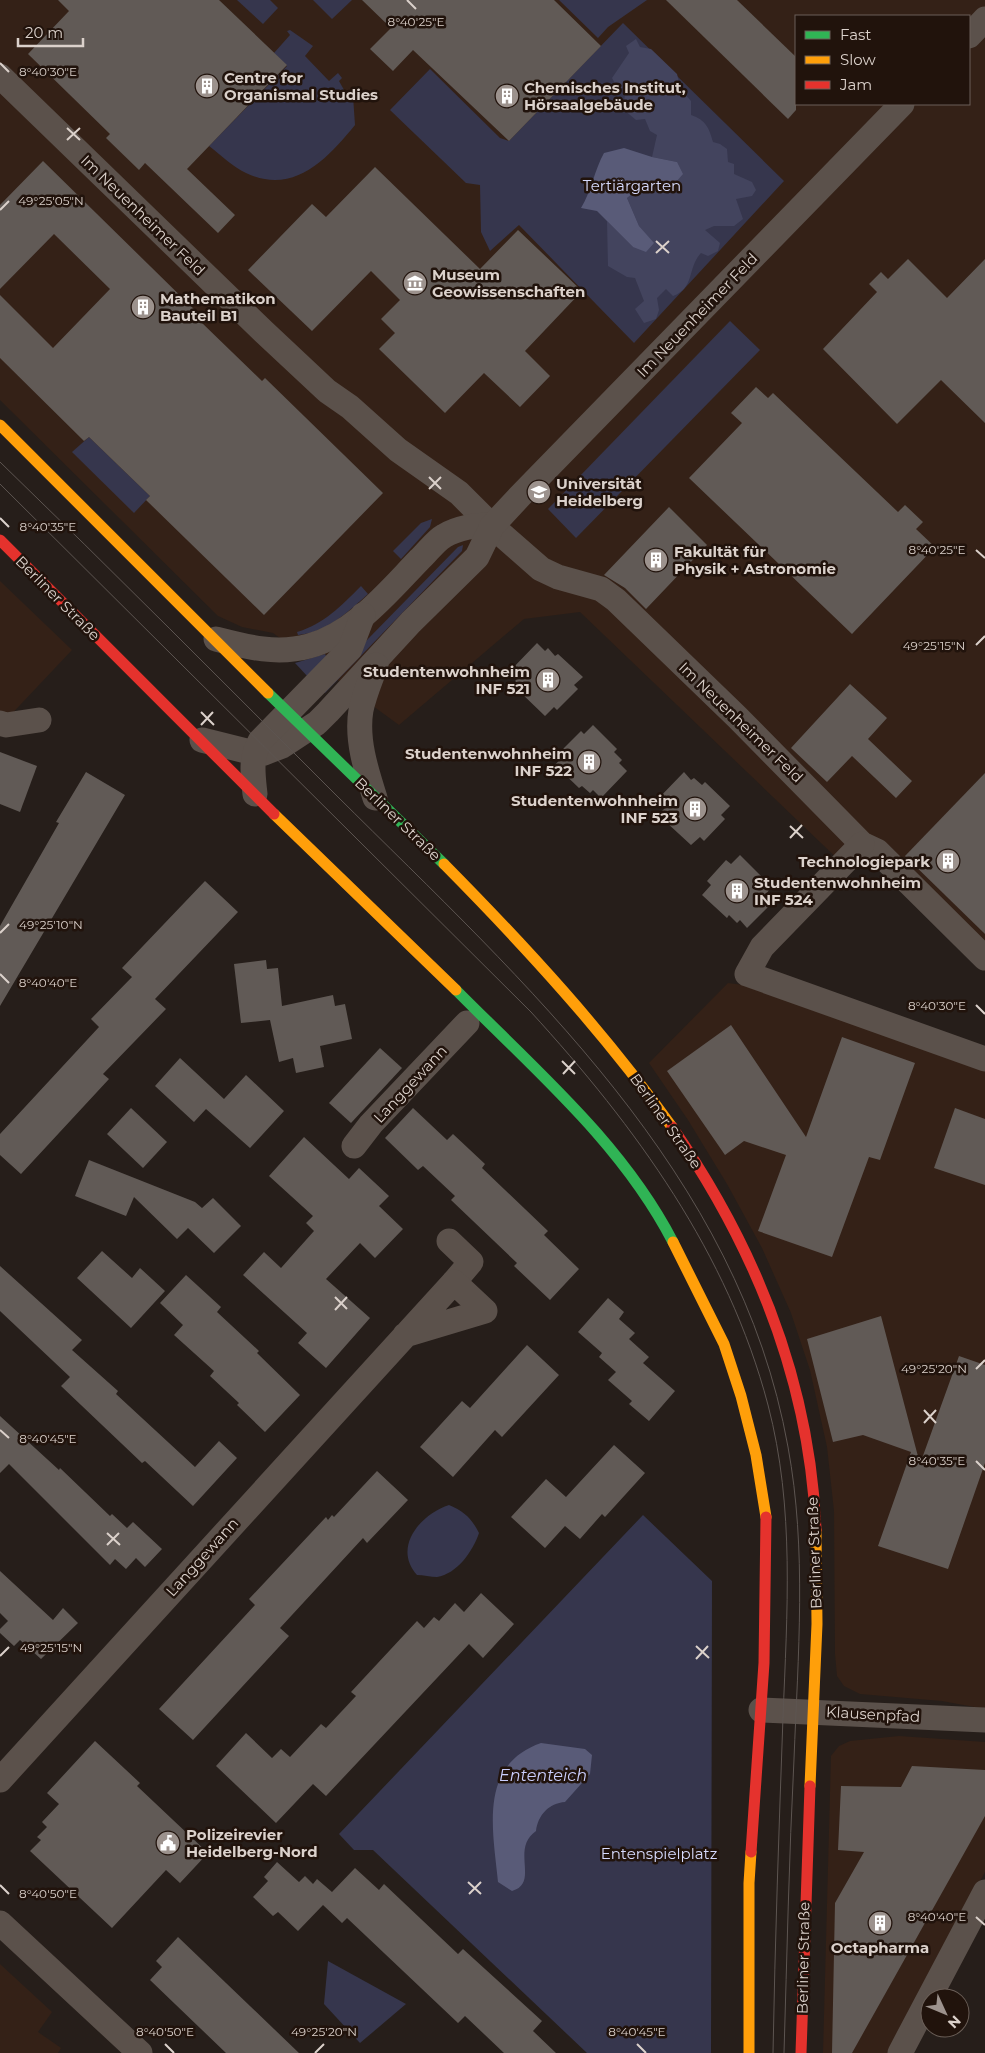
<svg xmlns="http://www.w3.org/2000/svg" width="985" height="2053" font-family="Montserrat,sans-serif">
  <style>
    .built { fill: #342117; fill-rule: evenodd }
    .green { fill: #36364d }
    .forest { fill: #43445e }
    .water { fill: #595b78 }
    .building { fill: #615a56 }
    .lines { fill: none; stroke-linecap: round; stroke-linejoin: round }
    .street { stroke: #5b514b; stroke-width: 25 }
    .fast { stroke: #30b455; stroke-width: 11 }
    .slow { stroke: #ff9f0a; stroke-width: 11 }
    .jam { stroke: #e5322d; stroke-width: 11 }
    .tram { stroke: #5d5551; stroke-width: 1 }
    .ticks { fill: none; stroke: #dbd1cb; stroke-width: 2 }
    .labels { text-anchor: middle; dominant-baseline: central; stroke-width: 5; stroke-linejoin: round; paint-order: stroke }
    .poi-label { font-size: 15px; font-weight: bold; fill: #dbd1cb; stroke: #21130c; text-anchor: start }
    .park-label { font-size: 15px; fill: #d7dbfe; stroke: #21130c }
    .street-label { font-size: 15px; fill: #dbd1cb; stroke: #21130c }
    .water-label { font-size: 16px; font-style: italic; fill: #cbcffe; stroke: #21130c }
    .ticks-label { font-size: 12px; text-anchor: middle; fill: #dbd1cb; stroke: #21130c; stroke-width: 5; stroke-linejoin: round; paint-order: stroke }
  </style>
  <rect width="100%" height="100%" fill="#261e1a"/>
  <!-- built -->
  <g class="built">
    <path d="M0 0H985V948L890 853 845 866 580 612 524 619 399 725 273 633 242 627 218 616 0 400ZM796 16H969V104H796Z"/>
    <polygon points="0,581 72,650 4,722 0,720"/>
    <polygon points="728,983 743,985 985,1070 985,1709 942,1701 860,1694 844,1686 837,1676 835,1654 834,1511 827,1447 810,1370 791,1313 762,1248 727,1184 688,1120 649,1063"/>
    <polygon points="899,1736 985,1742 985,1872 888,2053 823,2053 831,1756 839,1746 850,1741"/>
    <polygon points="0,1964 52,2012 38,2032 61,2048 58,2053 0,2053"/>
  </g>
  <!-- green -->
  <g class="green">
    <polygon points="237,0 270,0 278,8 263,24"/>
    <polygon points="313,0 352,0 332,19"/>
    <polygon points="559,0 647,0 608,27 598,38"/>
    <polygon points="623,23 784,181 634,343 519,225 490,251 481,232 480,185 466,183 390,110 430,69 500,138 509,141"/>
    <path d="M290 30 313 46 305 56 329 81 338 73 342 78 339 81 348 97 353 96 355 125C328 158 294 196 246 173 233 167 221 155 209 146L287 66 274 53 290 35 287 31Z"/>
    <polygon points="730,321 760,350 576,538 548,509"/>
    <polygon points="89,437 150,496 134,513 72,452"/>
    <polygon points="432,519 430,527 401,559 393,551 421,523"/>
    <polygon points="463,545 462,551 325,693 320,688 458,547"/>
    <path d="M361 586 368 594C347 613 327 632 298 635L297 632C324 624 341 606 361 586Z"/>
    <polygon points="325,654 327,658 309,678 295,663"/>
    <path d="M449 1505C464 1511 472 1519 479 1533 473 1551 457 1574 437 1577 431 1577 423 1575 417 1575 392 1547 421 1514 449 1505Z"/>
    <polygon points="643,1515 712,1581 711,2053 587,2053 373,1850 354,1850 339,1834"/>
    <polygon points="328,1961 406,2004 360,2043 324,2004"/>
  </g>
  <!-- forest -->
  <path class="forest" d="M636 39 640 47 651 49 677 74 681 90 691 101V115C706 120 709 128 713 142L720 144 727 149 728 162 734 164V174L752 182 756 190 752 196 736 199 743 219 734 226H714L705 230 720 243 718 251 708 256 701 253C687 268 695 288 673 296L666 289 657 298 659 310 656 319 644 323 635 309 644 301 635 278 627 277 608 266 607 221 633 247 653 243 639 226 627 198 638 189 656 187 677 162 652 157 657 135 650 131 645 119 636 120 623 109 626 87 618 89 612 78 629 53 626 46Z"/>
  <!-- water -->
  <g class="water">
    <path d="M624 148 652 157 677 162 683 174 676 182 638 189 627 198 639 226 654 243 646 252 633 247 597 211 581 208C592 190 594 171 604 153Z"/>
    <path d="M541 1743 585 1749 592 1755 590 1774 565 1802C549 1803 538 1815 536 1831 510 1849 540 1883 512 1891L498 1882C493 1830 478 1765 541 1743Z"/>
  </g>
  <!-- building -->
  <g class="building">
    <polygon points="58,0 219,0 287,65 187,169 235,215 218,233 145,163 139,170 106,138 110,134 28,54 69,11"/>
    <polygon points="362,0 554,0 601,46 509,141 413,50 393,71 370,49 391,28"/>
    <polygon points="666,0 737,0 796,57 796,110 788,119"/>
    <polygon points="43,161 204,319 201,322 262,381 265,378 383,493 264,615 146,500 150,496 89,437 84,441 0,358 0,295 53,348 110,289 54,234 0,289 0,205"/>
    <polygon points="375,167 480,269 518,230 582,291 525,351 550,376 520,407 484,373 445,413 379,349 395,333 381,319 400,300 371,271 312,331 248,270 312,204 326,217"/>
    <polygon points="908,259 947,298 985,259 985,423 941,380 897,424 823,349 877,292 869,284 881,272 888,279"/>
    <polygon points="756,387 768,398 773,393 898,512 905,505 923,522 916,529 935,547 852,634 689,478 742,423 731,413"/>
    <polygon points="669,507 707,545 646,609 625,588 604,575"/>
    <polygon points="537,643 545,651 548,648 555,656 558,654 583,677 574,685 578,689 557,710 554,707 545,716 519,691 523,688 515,681 518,678 510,671"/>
    <polygon points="850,684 887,718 868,739 912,781 896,798 852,756 827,782 791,748"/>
    <polygon points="593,725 617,749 614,752 622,760 619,763 627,771 601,798 593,790 590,793 582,786 579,788 555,765 564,755 560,752 581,731 584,734"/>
    <polygon points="0,752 37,766 20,812 0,804"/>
    <polygon points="86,772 125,795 0,1006 0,926 59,823 56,822"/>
    <polygon points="684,772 691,780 694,778 702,785 705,782 730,806 721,815 725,819 704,841 700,837 691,845 666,822 670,818 662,811 665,808 657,800"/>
    <polygon points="985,773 985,934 905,856"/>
    <polygon points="740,855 764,879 761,882 769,890 767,893 775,900 747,928 740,920 737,923 729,915 727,918 702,895 711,885 707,881 726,860 731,864"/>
    <polygon points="205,881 238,912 155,999 166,1009 103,1074 109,1079 21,1174 0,1155 0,1134 99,1027 91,1019 132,977 122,968"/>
    <polygon points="266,960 267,969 278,968 282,1006 333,995 335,1006 345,1004 352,1039 320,1046 324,1067 296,1073 293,1058 279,1062 270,1020 241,1023 234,964"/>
    <polygon points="731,1025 806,1137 842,1037 915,1063 880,1160 869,1157 832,1257 758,1231 786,1155 744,1141 725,1155 667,1071"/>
    <polygon points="380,1048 402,1068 351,1123 329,1103"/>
    <polygon points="180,1058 224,1099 246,1075 284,1111 250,1148 206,1109 194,1122 155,1086"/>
    <polygon points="131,1108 167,1142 143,1168 107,1134"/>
    <polygon points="413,1108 447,1140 453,1134 485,1164 482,1168 548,1231 544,1235 579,1269 550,1300 514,1266 517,1263 451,1200 455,1196 423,1166 418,1170 385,1138"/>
    <polygon points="955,1108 985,1119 985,1185 934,1168"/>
    <polygon points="304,1137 349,1179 359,1168 389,1196 379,1206 403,1229 375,1258 360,1243 326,1279 370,1318 326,1368 298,1343 307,1333 243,1275 264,1252 281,1268 314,1231 306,1223 313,1216 269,1176"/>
    <polygon points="89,1160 195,1202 202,1208 213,1198 241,1226 214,1253 188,1228 177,1239 134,1197 126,1216 75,1196"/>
    <polygon points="102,1251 132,1278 140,1268 165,1291 131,1328 77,1278"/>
    <polygon points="0,1266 82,1340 72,1350 118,1391 116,1394 195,1467 219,1441 237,1458 193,1506 145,1461 142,1463 61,1386 70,1377 0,1311"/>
    <polygon points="186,1275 221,1307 217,1312 259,1351 257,1353 300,1395 265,1432 237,1405 239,1403 210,1376 214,1371 174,1335 183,1325 160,1303"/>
    <polygon points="608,1298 624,1312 619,1319 635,1333 629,1339 649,1357 643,1363 675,1391 649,1421 629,1404 632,1401 608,1380 616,1372 599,1357 602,1353 578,1332"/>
    <polygon points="881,1316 920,1464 959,1356 985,1365 985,1463 948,1569 878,1546 911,1452 863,1435 833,1442 807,1339"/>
    <polygon points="527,1345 559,1375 502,1437 495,1430 453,1477 420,1447 462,1401 470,1408"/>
    <polygon points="0,1416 59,1470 60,1468 110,1516 112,1514 127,1528 133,1522 162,1549 145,1567 136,1558 126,1569 115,1559 110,1565 9,1464 0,1473"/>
    <polygon points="614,1445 645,1473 605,1517 602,1514 580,1539 565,1526 545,1548 511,1517 546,1479 566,1497"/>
    <polygon points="377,1471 408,1500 367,1543 363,1538 280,1628 289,1636 193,1740 159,1709 255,1605 249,1599 326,1517 328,1520 332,1515 334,1517"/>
    <polygon points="0,1571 53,1620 63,1608 78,1623 41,1659 20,1640 14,1646 0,1633 0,1629 8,1621 0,1613"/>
    <polygon points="481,1593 514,1624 483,1658 469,1644 326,1796 313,1784 276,1823 216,1766 246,1733 272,1758 281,1749 290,1757 321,1724 326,1728 356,1696 351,1692 417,1621 424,1628 434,1617 439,1621 455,1603 464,1612"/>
    <polygon points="95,1741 140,1783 137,1786 208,1853 180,1883 166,1870 112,1928 30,1851 41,1840 37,1837 47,1827 42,1822 59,1804 47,1793"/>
    <polygon points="912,1766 985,1770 985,1816 852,2053 832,2053 835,1903 864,1852 838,1850 841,1786 901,1787"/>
    <polygon points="277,1862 299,1882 305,1876 313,1884 317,1879 332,1892 355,1868 379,1890 384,1884 458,1954 463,1949 542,2021 533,2031 556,2053 504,2053 465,2016 458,2023 347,1918 342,1923 323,1905 298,1931 278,1912 273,1916 253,1897 268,1881 264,1877"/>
    <polygon points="178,1937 274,2029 299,2053 226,2053 150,1980 162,1967 156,1961"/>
  </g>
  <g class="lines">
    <!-- street -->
    <g class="street">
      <polyline points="969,36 985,19"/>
      <polyline points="0,76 264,332 327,391 350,407 398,450 459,493 492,526 541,569 558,577 601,589 616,600 737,717 862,844 877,851 985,958"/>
      <path d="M216 639C247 647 277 655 309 646 354 634 388 592 419 560 427 553 435 541 444 536 455 529 479 523 492 526"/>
      <polyline points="0,723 6,725 39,720"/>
      <polyline points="202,740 254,753 264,753 282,746 317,723 328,712 411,622 477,557 492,526 520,496 902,104"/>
      <path d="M255 794C253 775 250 759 260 741L350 649 363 615"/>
      <path d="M375 798C366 770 356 739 361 710 364 695 371 679 376 665"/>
      <polyline points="862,844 762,947 747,974 985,1059"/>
      <polyline points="354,1146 371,1124 467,1023"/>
      <polyline points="449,1241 471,1262 454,1282"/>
      <polyline points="761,1710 985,1720"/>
      <polyline points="0,1780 454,1282 485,1311 405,1335"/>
      <polyline points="0,1923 140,2053"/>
      <polyline points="900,2053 985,1892"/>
    </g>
    <!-- fast -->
    <g class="fast">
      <polyline points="268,693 444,864"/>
      <path d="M456 990C534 1069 622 1143 673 1242"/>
    </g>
    <!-- slow -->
    <g class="slow">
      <polyline points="0,425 268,693"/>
      <polyline points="274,814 456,990"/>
      <path d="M444 864C526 947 604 1032 672 1127"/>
      <polyline points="673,1242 724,1344 741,1396 756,1455 766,1517"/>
      <polyline points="810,1786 817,1624 816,1530"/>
      <polyline points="749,2053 749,1883 751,1852"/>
    </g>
    <!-- jam -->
    <g class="jam">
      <polyline points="0,540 274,814"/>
      <path d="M672 1127C755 1247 810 1383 816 1530"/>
      <polyline points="751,1852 764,1663 766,1517"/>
      <polyline points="801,2053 810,1786"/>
    </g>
    <!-- tram -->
    <g class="tram">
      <path d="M0 462C114 572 225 684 337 796 525 983 739 1173 788 1447 807 1550 798 1655 794 1759 789 1857 787 1955 784 2053"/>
      <path d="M0 484 531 1012C636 1127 728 1253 768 1405 795 1508 787 1613 783 1717 779 1829 775 1941 773 2053"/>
    </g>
  </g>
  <!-- ticks -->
  <path class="ticks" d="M407 0 416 9M0 63 9 72M67 128 80 140M67 140 80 128M0 210 9 201M656 241 669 253M656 253 669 241M429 477 441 489M429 489 441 477M0 518 9 527M976 550 985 558M976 645 985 636M201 712 214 725M201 725 213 712M790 826 803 838M790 838 802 825M0 933 9 924M0 974 9 983M976 1005 985 1014M562 1061 575 1074M563 1074 575 1061M335 1297 347 1309M335 1310 347 1297M976 1369 985 1360M924 1410 936 1423M924 1423 936 1410M0 1430 9 1438M976 1461 985 1470M107 1533 120 1545M107 1545 119 1533M696 1646 709 1658M0 1656 9 1647M696 1659 708 1646M468 1882 481 1894M0 1885 9 1894M469 1894 481 1882M976 1917 985 1925M165 2044 174 2053M637 2044 646 2053M315 2053 324 2044"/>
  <!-- icons -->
  <defs>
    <g id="building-disc" transform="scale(1.25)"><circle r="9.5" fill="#9c928d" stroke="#21130c"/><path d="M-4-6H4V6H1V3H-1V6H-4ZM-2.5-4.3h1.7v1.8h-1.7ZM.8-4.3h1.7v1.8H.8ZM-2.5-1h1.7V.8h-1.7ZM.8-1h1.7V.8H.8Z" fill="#fff"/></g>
    <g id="museum-disc" transform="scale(1.25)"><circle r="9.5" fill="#9c928d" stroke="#21130c"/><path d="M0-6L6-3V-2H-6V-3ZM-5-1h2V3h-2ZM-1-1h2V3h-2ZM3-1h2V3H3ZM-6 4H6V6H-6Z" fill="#fff"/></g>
    <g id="university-disc" transform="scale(1.25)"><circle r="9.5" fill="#9c928d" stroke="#21130c"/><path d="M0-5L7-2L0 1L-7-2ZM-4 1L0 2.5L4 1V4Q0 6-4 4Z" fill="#fff"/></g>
    <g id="civic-disc" transform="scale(1.25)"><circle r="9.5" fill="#9c928d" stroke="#21130c"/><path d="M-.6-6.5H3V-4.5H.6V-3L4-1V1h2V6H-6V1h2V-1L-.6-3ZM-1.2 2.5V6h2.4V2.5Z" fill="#fff"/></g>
  </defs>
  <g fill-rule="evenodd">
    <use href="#building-disc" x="207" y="86"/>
    <use href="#building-disc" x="507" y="96"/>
    <use href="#museum-disc" x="415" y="283"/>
    <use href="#building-disc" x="143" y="307"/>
    <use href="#university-disc" x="539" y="492"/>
    <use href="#building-disc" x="656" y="560"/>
    <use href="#building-disc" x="548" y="680"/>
    <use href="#building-disc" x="589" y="762"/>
    <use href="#building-disc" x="695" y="809"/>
    <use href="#building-disc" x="948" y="861"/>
    <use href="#building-disc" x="737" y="891"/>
    <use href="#civic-disc" x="168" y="1843"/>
    <use href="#building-disc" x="880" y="1923"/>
  </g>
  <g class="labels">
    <!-- poi labels -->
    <g class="poi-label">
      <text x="224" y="77">Centre for<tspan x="224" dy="17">Organismal Studies</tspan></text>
      <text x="524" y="87">Chemisches Institut,<tspan x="524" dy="17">Hörsaalgebäude</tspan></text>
      <text x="432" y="274">Museum<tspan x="432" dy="17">Geowissenschaften</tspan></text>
      <text x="160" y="298">Mathematikon<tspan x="160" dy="17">Bauteil B1</tspan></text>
      <text x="556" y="483">Universität<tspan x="556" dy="17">Heidelberg</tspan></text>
      <text x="674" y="551">Fakultät für<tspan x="674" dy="17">Physik + Astronomie</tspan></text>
      <text x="530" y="671" text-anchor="end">Studentenwohnheim<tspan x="530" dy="17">INF 521</tspan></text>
      <text x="572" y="753" text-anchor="end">Studentenwohnheim<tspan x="572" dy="17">INF 522</tspan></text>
      <text x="678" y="800" text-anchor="end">Studentenwohnheim<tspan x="678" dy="17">INF 523</tspan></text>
      <text x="930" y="861" text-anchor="end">Technologiepark</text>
      <text x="754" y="882">Studentenwohnheim<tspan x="754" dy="17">INF 524</tspan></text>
      <text x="186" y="1834">Polizeirevier<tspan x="186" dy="17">Heidelberg-Nord</tspan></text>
      <text x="880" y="1947" text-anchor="middle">Octapharma</text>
    </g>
    <!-- park labels -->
    <g class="park-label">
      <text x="632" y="185">Tertiärgarten</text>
      <text x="659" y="1853">Entenspielplatz</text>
    </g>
    <!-- street labels -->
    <g class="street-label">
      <text transform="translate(143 215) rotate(44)">Im Neuenheimer Feld</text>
      <text transform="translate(697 315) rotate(-46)">Im Neuenheimer Feld</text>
      <text transform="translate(58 598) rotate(45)">Berliner Straße</text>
      <text transform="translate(741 722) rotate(44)">Im Neuenheimer Feld</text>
      <text transform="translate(398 819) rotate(44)">Berliner Straße</text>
      <text transform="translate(410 1084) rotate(-47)">Langgewann</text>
      <text transform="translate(666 1121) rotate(55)">Berliner Straße</text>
      <text transform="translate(814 1553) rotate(-92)">Berliner Straße</text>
      <text transform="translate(202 1557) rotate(-48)">Langgewann</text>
      <text transform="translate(873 1714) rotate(3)">Klausenpfad</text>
      <text transform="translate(803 1958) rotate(-89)">Berliner Straße</text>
    </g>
    <!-- water labels -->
    <g class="water-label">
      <text x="543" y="1775">Ententeich</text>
    </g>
  </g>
  <g class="ticks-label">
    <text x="416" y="26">8°40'25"E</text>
    <text x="48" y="76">8°40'30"E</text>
    <text x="51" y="205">49°25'05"N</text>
    <text x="48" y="531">8°40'35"E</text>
    <text x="937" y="554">8°40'25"E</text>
    <text x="934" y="650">49°25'15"N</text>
    <text x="51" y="929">49°25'10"N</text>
    <text x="48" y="987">8°40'40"E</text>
    <text x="937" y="1010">8°40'30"E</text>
    <text x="934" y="1373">49°25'20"N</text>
    <text x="48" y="1443">8°40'45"E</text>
    <text x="937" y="1465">8°40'35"E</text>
    <text x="51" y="1652">49°25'15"N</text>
    <text x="48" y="1898">8°40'50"E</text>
    <text x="937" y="1921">8°40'40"E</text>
    <text x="324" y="2036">49°25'20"N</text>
    <text x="165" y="2036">8°40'50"E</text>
    <text x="637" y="2036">8°40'45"E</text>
  </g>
  <!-- legend -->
  <rect x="795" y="15" width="175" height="90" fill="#21130c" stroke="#6b5f58"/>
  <rect x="805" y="31" width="25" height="8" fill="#30b455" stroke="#6b5f58"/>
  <text x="840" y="40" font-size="15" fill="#dbd1cb">Fast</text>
  <rect x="805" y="56" width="25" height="8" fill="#ff9f0a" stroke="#6b5f58"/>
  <text x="840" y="65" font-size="15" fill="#dbd1cb">Slow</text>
  <rect x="805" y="81" width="25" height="8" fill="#e5322d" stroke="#6b5f58"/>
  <text x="840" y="90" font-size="15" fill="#dbd1cb">Jam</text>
  <!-- north arrow -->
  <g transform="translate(945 2013) rotate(134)"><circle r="24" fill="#21130c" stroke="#6b5f58"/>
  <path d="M0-4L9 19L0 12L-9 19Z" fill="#9c928d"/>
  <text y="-8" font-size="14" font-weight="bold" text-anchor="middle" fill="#dbd1cb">N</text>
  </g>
  <!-- scale -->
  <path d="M18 38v8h65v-8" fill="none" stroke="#dbd1cb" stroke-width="2.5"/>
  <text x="25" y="38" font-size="15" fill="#dbd1cb" stroke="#21130c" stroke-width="4" paint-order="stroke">20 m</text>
</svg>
